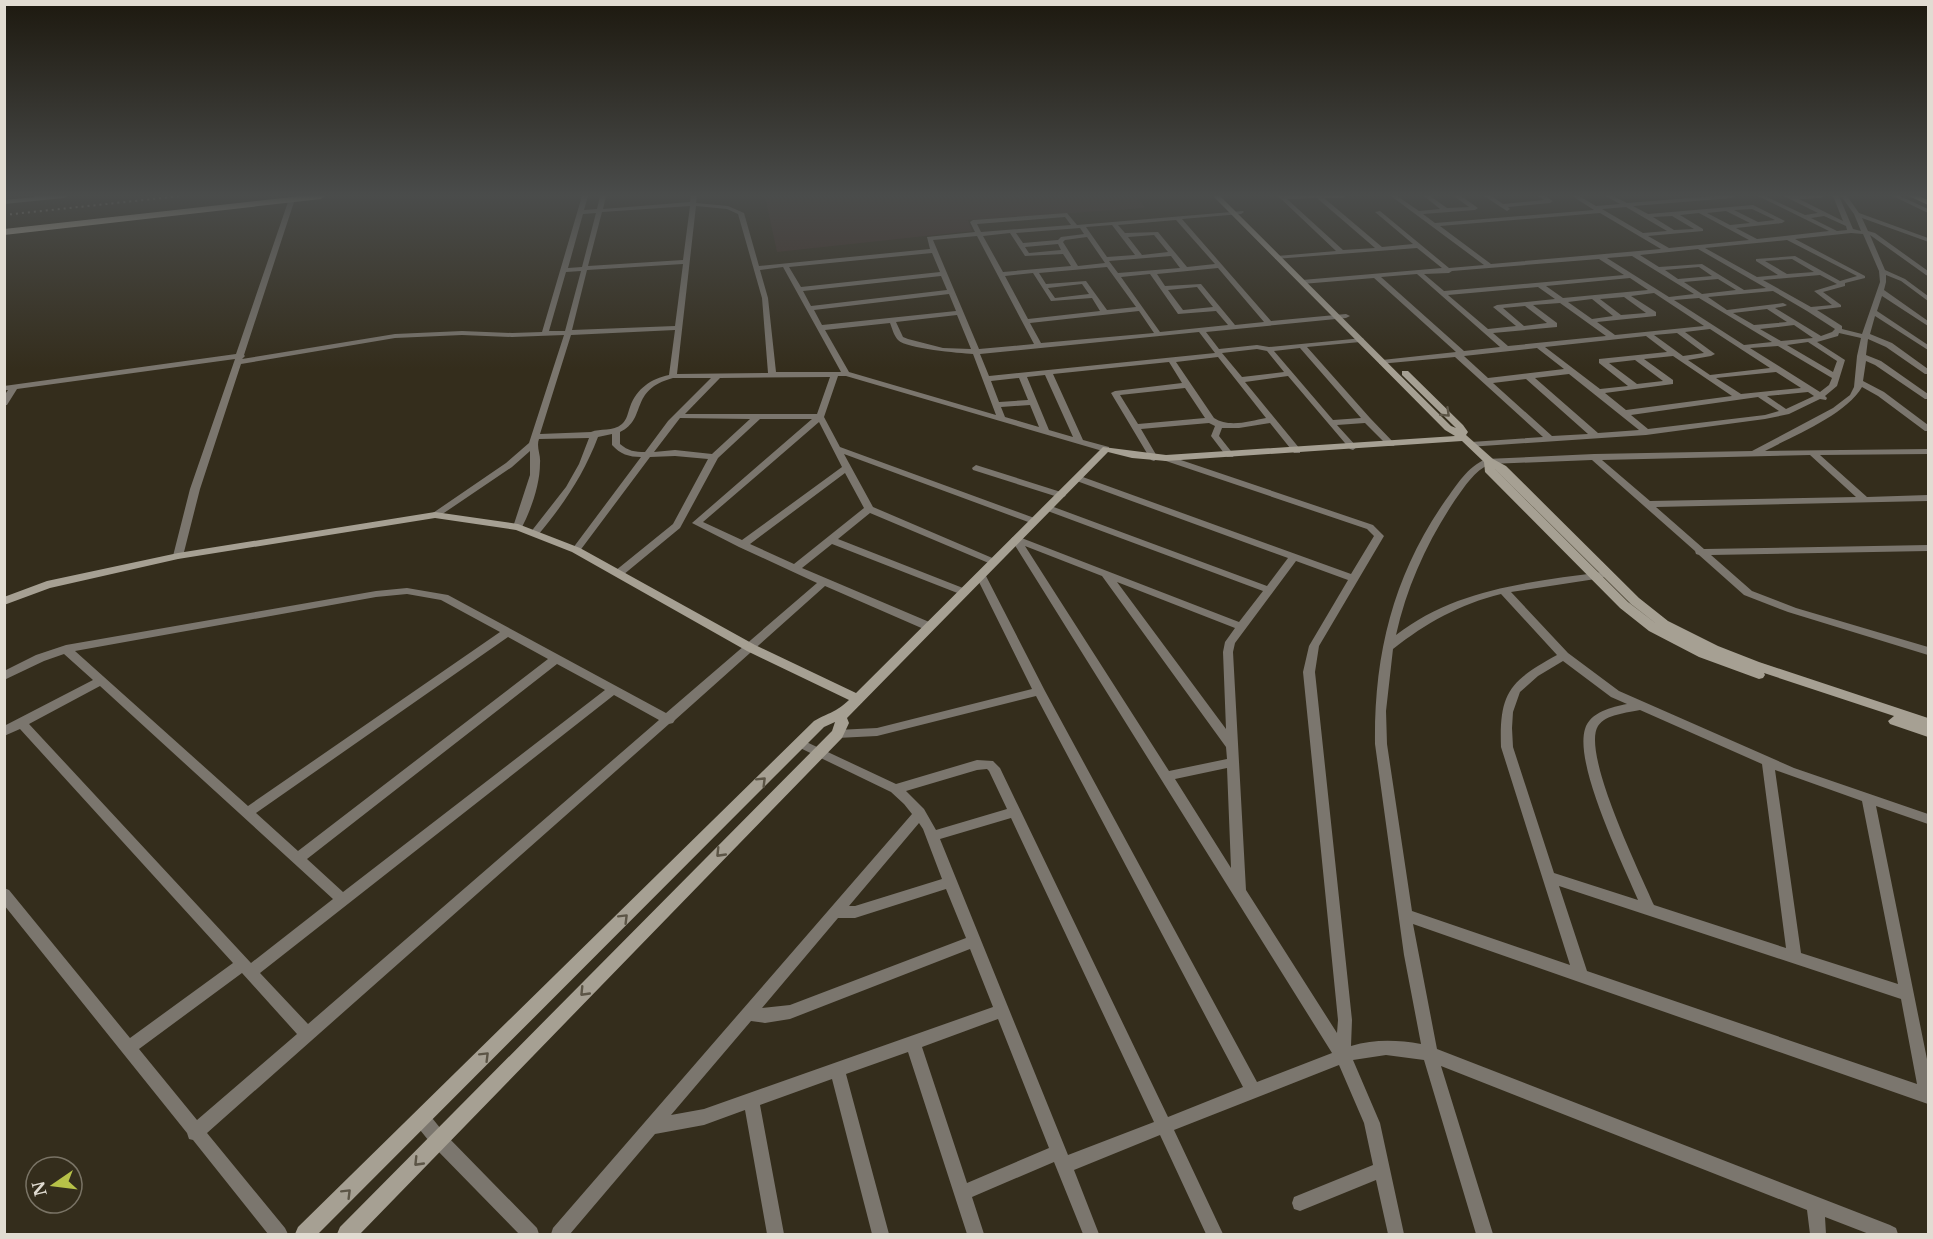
<svg xmlns="http://www.w3.org/2000/svg" width="1933" height="1239" font-family="'Libre Baskerville',serif">
  <style>
    .industrial { fill: #423028 }
    .lines { fill: none; stroke-linecap: round; stroke-linejoin: round }
    .street { fill: #7b766e; fill-rule: evenodd }
    .secondary { fill: #a6a093; fill-rule: evenodd }
    .primary { fill: #c8c0af; fill-rule: evenodd }
    .rail { stroke: #a7a295; stroke-width: 2; stroke-dasharray: 2 4; stroke-linecap: butt }
    .oneway { stroke: #5c5546 }
  </style>
  <rect width="100%" height="100%" fill="#342d1c"/>
  <!-- industrial -->
  <polygon class="industrial" points="765,196 1136,196 1145,208 968,220 972,231 777,252"/>
  <g class="lines">
    <!-- street -->
    <g class="street">
      <polygon points="34,196 40,196 36,199 34,198"/>
      <path d="M582 196H588L584 210 597 209 600 196H606L603 209 690 202 691 196H697L696 203 728 206 744 213 759 266 930 249 927 237 975 232 970 222 973 220 1067 213 1077 225 1243 211 1244 212 1241 214 1182 219 1271 321 1346 314 1350 316 1346 318 1206 332 1219 349 1257 345 1269 347 1363 338 1364 340 1360 342 1307 347 1370 418 1395 444 1394 446H1388L1365 423 1337 425 1357 447 1353 450 1350 449 1288 376 1245 382 1300 449V453H1294L1270 423 1239 428H1222L1219 436 1234 455 1233 457H1227L1211 436 1215 426 1209 423 1141 429 1158 458 1154 461 1151 460 1111 393 1115 391 1182 383 1169 362 1053 374 1083 440 1109 447V451L1106 452 846 376H838L824 417 840 447 1037 519 1039 521 1037 523H1031L844 454 873 507 997 560 999 562 997 564H991L870 513 838 539 968 590 969 592 968 594H960L832 544 802 568 934 624 935 627 930 631 926 630 825 586 675 720 673 723 669 724 207 1133 285 1228 288 1234H268L193 1140 189 1139 187 1133 4 905V888L9 890 130 1038 233 963 20 729 4 736V726L93 680 64 654 44 661 4 680V671L36 655 66 645 376 591 407 588 448 595 666 713 817 583 739 547 692 523 812 419H760L718 458 680 528 623 575 619 576 614 573 615 571 673 524 708 459 675 456 650 457 579 552 576 553 571 550 573 548 641 457C629 457 620 454 612 445V434L598 437C584 474 564 504 538 535L535 536 530 533 566 487 579 464 589 438 539 439C536 447 541 455 540 463 540 485 531 510 521 529L518 530 513 527 530 475V451L512 467 438 517H432L430 515 506 463 529 443 564 335 512 337 462 335 395 338 241 364 200 489 183 556 178 559 173 556 190 489 235 359 17 389 7 405H4V396L8 390H4V386L236 354 289 199 292 197 295 199 244 355 245 356 242 359 395 334 462 331 512 333 542 332ZM690 206 683 260 588 266 602 212ZM696 206 727 209 738 214 762 298 768 373 677 374ZM596 213 582 267 568 268 583 214ZM1065 217 1071 225 981 232 977 224ZM1176 220 1215 264 1187 267 1158 232 1125 233 1118 225ZM1112 225 1135 255 1107 257 1086 227ZM1080 228 1084 234 1061 237 1058 240 1023 243 1016 233ZM1010 233 1025 256 1063 254 1071 266 1003 272 983 236ZM1154 235 1168 252 1142 255 1128 237ZM977 236 1034 344 979 349 933 240ZM1087 237 1105 263 1078 266 1063 242 1065 240ZM1058 244 1061 250 1029 253 1025 247ZM932 253 940 272 801 287 789 267ZM1171 256 1180 268 1118 273 1109 261ZM683 264 675 326 572 330 587 270ZM783 267 841 372H776L768 298 760 270ZM1107 267 1136 307 1107 310 1086 281 1046 284 1039 273ZM1218 268 1264 322 1235 325 1201 284 1165 286 1157 274ZM581 271 565 331H549L566 272ZM1033 273 1051 301 1092 298 1100 311 1028 319 1005 276ZM1150 274 1178 314 1216 311 1228 325 1160 332 1121 277ZM941 276 947 290 811 306 803 291ZM1082 284 1089 294 1055 298 1048 288ZM1197 287 1213 307 1183 310 1168 290ZM949 294 956 311 822 325 814 310ZM1139 311 1154 333 1041 343 1030 323ZM957 315 971 349 943 348 908 339 903 337 896 322ZM890 323C892 328 894 336 898 340 907 349 959 353 973 354L996 415 849 372 825 330ZM675 330 669 375C651 379 637 388 630 407 628 412 627 420 622 424 613 432 600 428 591 432L540 434 571 335ZM1199 332 1215 353 989 376 980 354ZM1300 348 1361 418 1333 420 1274 351ZM1257 349 1267 351 1284 372 1242 377 1222 353ZM1218 357 1266 418C1250 421 1229 428 1214 418L1176 362ZM1045 375 1073 437 1049 430 1027 377ZM830 377 817 414H685L720 378ZM673 378H711L668 421 645 452C635 452 628 451 620 444V432C648 419 628 390 673 378ZM1019 378 1028 400 999 402 991 381ZM1185 388 1205 418 1138 424 1120 395ZM1030 405 1039 427 1005 417 1001 407ZM680 418 750 419 712 454 675 450 654 452ZM819 422 842 467 742 540 703 522ZM845 473 864 508 794 564 750 544ZM407 594 441 600 500 632 248 806 75 651 376 597ZM508 637 548 659 298 851 256 813ZM557 664 605 690 343 892 307 859ZM100 686 333 899 251 963 29 724ZM614 695 659 720 308 1024 260 973ZM242 973 297 1034 197 1120 139 1049Z"/>
      <path d="M1278 196H1346L1343 198H1324L1382 247 1413 244 1375 212 1380 211 1449 268 1484 265 1391 196H1397L1419 211 1440 209 1424 196H1430L1447 208 1469 207 1454 196H1461L1478 208 1475 210 1423 214 1435 223 1594 210 1572 196H1579L1596 206 1620 204 1606 196H1613L1627 203 1715 196H1735L1732 198 1633 206 1648 214 1753 205 1785 221 1782 223 1736 228 1757 239 1829 231 1758 196H1765L1805 215 1818 213 1784 196H1824L1821 198 1799 199 1843 221 1833 196H1839L1853 229 1861 231 1854 214 1841 196H1847L1859 213 1928 238V242L1926 241 1862 218 1868 231 1875 233 1928 271V276L1926 275 1870 235 1885 270 1905 279 1928 296V301L1901 281 1886 275V282L1884 290 1928 321V326L1882 296 1877 311 1928 345V350L1875 316 1870 334 1892 343 1928 369V374H1925L1886 347 1868 339 1866 355 1881 361 1928 394V399H1925L1875 365 1866 361 1863 381 1884 392 1928 425V431H1925L1878 396 1862 387C1846 415 1793 436 1765 451L1928 449V454L1820 455 1867 497 1928 495V501L1656 507 1704 549 1928 545V551L1711 555 1752 591 1796 608 1928 647V655L1788 612 1744 595 1699 555 1696 554 1695 551 1592 460 1490 464C1474 471 1465 486 1455 500 1427 542 1407 586 1396 635 1455 589 1529 582 1602 572L1606 573 1607 575 1602 578 1511 592 1568 653 1619 691 1794 768 1928 814V824L1876 806 1928 1064V1104L1413 924 1437 1049 1890 1225 1896 1228 1898 1234H1869L1825 1217 1826 1234H1810L1807 1210 1441 1066 1493 1234H1476L1424 1060 1386 1055 1353 1060 1380 1123 1404 1234H1388L1376 1180 1300 1211 1294 1209 1292 1203 1294 1197 1373 1165 1364 1123 1339 1065 1174 1130 1223 1234H1206L1160 1135 1074 1170 1099 1234H1083L1054 1162 972 1197 984 1234H967L908 1052 846 1074 889 1234H872L832 1079 760 1105 784 1234H767L745 1110 704 1125 655 1134 570 1234H551L553 1228 912 814 904 804 891 792 796 746 794 743 796 740 800 739 896 784 977 760 993 761 1000 768 1168 1117 1243 1087 1036 696 877 736 837 738 833 737 831 734 833 731 837 730 877 728 1032 689 976 576 981 573 986 576 1045 691 1257 1082 1332 1053 1011 539 1013 537H1019L1239 622 1263 591 1045 510 1043 508 1048 505 1051 506 1267 586 1288 558 1074 480V476H1080L1351 574 1374 536 1367 529 1163 460 1162 458 1166 455 1169 456 1373 525 1384 536 1319 646 1315 672 1352 1020 1351 1046C1375 1039 1397 1040 1421 1044L1404 955 1375 744C1374 654 1393 576 1445 501 1457 485 1467 467 1486 459L1594 454 1752 451 1833 408 1850 395 1854 387 1857 356 1861 338 1839 333 1838 336 1817 342 1845 360 1837 386 1825 396 1827 398 1826 400 1820 399 1789 414 1765 419 1646 435 1468 447V443L1471 442 1543 437 1455 357 1379 364V360H1382L1456 352 1374 278 1302 284 1299 282 1302 280 1442 268 1417 248 1275 259V257L1277 256 1336 251ZM1317 198 1375 248 1343 250 1287 199ZM1626 207 1667 231 1643 233 1602 209ZM1752 209 1775 220 1758 222 1734 210ZM1726 211 1750 223 1730 225 1707 213ZM1600 213 1661 249 1491 264 1440 226ZM1699 213 1749 240 1669 248 1648 236 1703 231V229L1680 215ZM1672 216 1694 229 1674 230 1653 217ZM1824 216 1846 226 1847 230 1837 231 1811 218ZM1851 233 1863 234 1879 271 1880 282 1862 334 1842 329V326L1817 310 1841 307V305L1823 292 1845 286V283L1865 278V276L1795 239ZM1787 240 1857 276 1840 281 1795 256 1756 259V261L1778 275 1757 277 1705 248ZM1698 249 1766 288 1744 290 1702 264 1659 267 1640 255ZM1632 256 1694 294 1669 297 1607 258ZM1599 259 1624 275 1444 291 1424 274 1449 273 1452 271ZM1792 259 1814 272 1787 274 1765 261ZM1699 267 1712 276 1678 279 1665 270ZM1417 274 1500 347 1464 351 1381 277ZM1820 275 1837 284 1814 291 1832 305 1811 307 1763 280ZM1630 278 1648 290 1563 298 1546 286ZM1718 279 1736 290 1702 294 1684 282ZM1538 287 1555 299 1497 305 1493 307 1516 326 1488 329 1448 295ZM1773 291 1807 311 1835 329 1832 332 1821 336 1775 308 1785 306 1787 305 1783 303 1727 310 1708 297ZM1654 293 1704 326 1615 335 1597 322 1656 316V312L1631 296ZM1624 297 1646 313 1621 315 1600 299ZM1699 298 1772 342 1744 345 1674 300ZM1592 299 1613 316 1592 319 1568 302ZM1560 303 1606 336 1508 346 1493 333 1557 327V323L1533 305ZM1525 306 1547 323 1524 326 1503 308ZM1767 309 1787 322 1754 325 1733 313ZM1794 325 1813 338 1781 341 1760 329ZM1710 329 1770 368 1710 375 1688 360 1711 356 1715 354 1685 332ZM1677 333 1704 353 1683 356 1654 335ZM1646 336 1667 352 1599 359V363L1628 386 1600 389 1545 347ZM1808 342 1837 361 1833 372 1787 345ZM1778 346 1832 378 1829 385 1820 392 1750 348ZM1537 348 1564 369 1488 378 1464 356ZM1673 356 1732 396 1626 410 1605 393 1673 384V380L1644 359ZM1635 360 1663 381 1637 384 1609 363ZM1776 372 1801 388 1741 394 1716 378ZM1569 374 1639 430 1598 433 1535 378ZM1526 379 1588 434 1552 436 1493 383ZM1808 392 1814 396 1786 409 1767 396ZM1758 397 1779 411 1765 415 1648 429 1631 415ZM1810 455 1856 497 1650 501 1602 460ZM1025 546 1102 576 1226 747 1227 759 1169 771ZM1296 561 1348 580 1309 646 1303 672 1338 1020 1337 1033 1246 890 1233 652 1235 643ZM1117 582 1235 628 1225 642 1223 652 1226 729ZM1501 594 1557 655C1510 681 1499 692 1501 747L1570 965 1412 911 1387 744 1386 711 1393 649C1426 623 1460 604 1501 594ZM1563 661 1611 697 1627 704C1612 707 1590 712 1585 729 1574 765 1623 864 1638 900L1554 873 1513 747 1512 728 1513 712 1520 692 1538 676ZM1640 710 1762 764 1786 948 1654 905C1641 875 1581 753 1598 726 1606 714 1627 713 1640 710ZM1227 768 1231 868 1175 779ZM987 769 989 771 1007 809 936 830 924 809 906 791 977 770ZM1775 770 1862 801 1898 984 1801 953ZM1011 818 1154 1122 1068 1155 940 839ZM919 823 923 829 942 879 855 906H849ZM1559 886 1901 999 1917 1084 1587 971ZM946 889 966 938 790 1005 762 1008 838 918H855ZM970 949 993 1007 704 1109 671 1115 751 1021 765 1023 790 1019ZM998 1019 1049 1148 967 1183 922 1047Z"/>
      <polygon points="1484,196 1491,196 1503,204 1544,200 1538,196 1545,196 1553,201 1550,203 1508,207 1510,209 1507,211"/>
      <polygon points="1893,196 1900,196 1928,209 1928,213"/>
      <polygon points="976,465 1064,493 1066,495 1064,497 1058,497 973,470 972,468"/>
      <polygon points="422,1111 428,1113 445,1134 537,1228 539,1234 519,1234 433,1146 416,1125 414,1119 416,1113"/>
    </g>
    <!-- secondary -->
    <g class="secondary">
      <polygon points="46,196 67,196 64,198 4,204 4,200"/>
      <path d="M1213 196H1220L1451 426 1456 428 1402 375V371H1408L1463 425 1468 432 1466 435 1493 459 1506 466 1639 598 1668 621 1718 646 1759 662 1928 718V737L1890 724 1888 721 1894 716 1764 673 1765 675 1763 678 1759 679 1699 657 1649 631 1620 608 1485 472 1484 462 1462 441 1166 461 1132 458 1108 452 847 718 849 723 842 738 360 1234H337L340 1227 832 731 835 722 824 727 318 1234H295L298 1227 814 721C830 712 835 713 849 700L747 651 572 552 516 530 435 518 178 559 50 588 4 605V597L47 581 178 553 435 512 518 524 580 548 755 645 856 693 1103 447 1166 455 1455 436 1445 430ZM1494 468 1631 604 1658 625 1628 602Z"/>
    </g>
    <!-- primary -->
    <g class="primary">
      <polygon points="301,196 325,196 321,199 4,235 4,229"/>
      <polygon points="1909,196 1919,196 1928,200 1928,205"/>
    </g>
    <!-- rail -->
    <polyline class="rail" points="4,215 181,196"/>
  </g>
  <!-- one-way arrows -->
  <defs><path id="oneway-chevron" d="M-2-3.5L2.5 0L-2 3.5" fill="none" stroke-width="1.6" stroke-linecap="round" stroke-linejoin="round" transform="scale(1.5)"/></defs>
  <g class="oneway">
    <use href="#oneway-chevron" transform="translate(1446 413) rotate(44)"/>
    <use href="#oneway-chevron" transform="translate(762 781) rotate(-45)"/>
    <use href="#oneway-chevron" transform="translate(720 853) rotate(134)"/>
    <use href="#oneway-chevron" transform="translate(624 918) rotate(-45)"/>
    <use href="#oneway-chevron" transform="translate(584 992) rotate(134)"/>
    <use href="#oneway-chevron" transform="translate(485 1056) rotate(-45)"/>
    <use href="#oneway-chevron" transform="translate(418 1162) rotate(134)"/>
    <use href="#oneway-chevron" transform="translate(347 1193) rotate(-45)"/>
  </g>
  <!-- sky -->
  <linearGradient id="sky" x2="0" y2="1"><stop stop-color="#1d190f"/><stop offset="0.53" stop-color="#4a4c4b"/><stop offset="1" stop-color="#4a4c4b" stop-opacity="0"/></linearGradient>
  <rect width="1933" height="369" fill="url(#sky)"/>
  <!-- border -->
  <rect width="1933" height="1239" fill="none" stroke="#e1dcd2" stroke-width="12"/>
  <!-- north arrow -->
  <g transform="translate(54 1185) rotate(256)"><circle r="28" fill="#342d1c" stroke="#797365" stroke-width="1.5"/>
  <path d="M0-4.5L10 22L0 15L-10 22Z" fill="#b7c148"/>
  <text y="-9" font-size="16" font-weight="bold" text-anchor="middle" fill="#e1dcd2">N</text>
  </g>
</svg>
